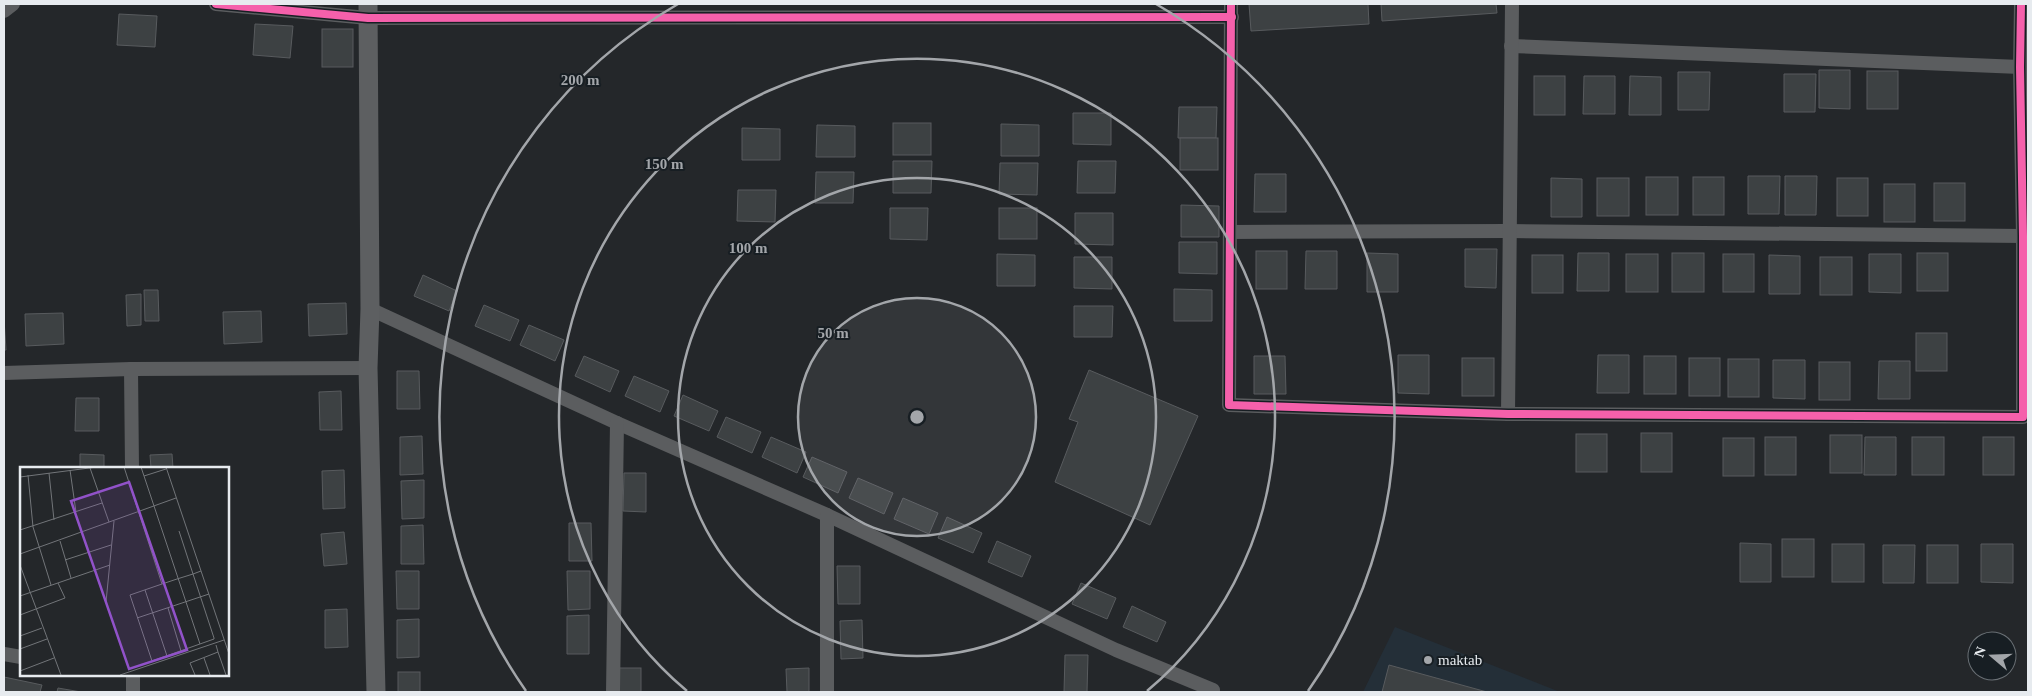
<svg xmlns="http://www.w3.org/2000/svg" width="2032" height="696" font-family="Georgia,serif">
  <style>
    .built { fill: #242f38 }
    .building { fill: #3d4143; stroke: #585b5e }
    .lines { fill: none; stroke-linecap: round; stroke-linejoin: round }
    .street { stroke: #5b5d5f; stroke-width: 14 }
    .secondary { stroke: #5d5f61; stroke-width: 19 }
    .cycleway-casing { stroke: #171e23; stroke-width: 11 }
    .cycleway { stroke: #f560ab; stroke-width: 8 }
    .ring { fill: none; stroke: #a3a6aa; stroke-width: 2.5 }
    .poi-dot { fill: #a3a6aa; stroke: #171e23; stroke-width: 2 }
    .labels { text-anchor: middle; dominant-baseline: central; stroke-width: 4; stroke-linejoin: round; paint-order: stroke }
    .poi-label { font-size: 15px; fill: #e7ebef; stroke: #171e23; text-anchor: start }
    .inset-road { fill: none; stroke: #727579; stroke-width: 1 }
    .view { fill: #9152c9; fill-opacity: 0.15; stroke: #9152c9; stroke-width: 2.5 }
    .inset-edge { fill: none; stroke: #e7ebef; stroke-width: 2.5 }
    .centre { fill: #a3a6aa; stroke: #171e23; stroke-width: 2.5 }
    .ring-label { font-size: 15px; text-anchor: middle; font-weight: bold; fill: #a3a6aa; stroke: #171e23; stroke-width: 4; stroke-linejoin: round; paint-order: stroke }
  </style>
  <rect width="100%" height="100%" fill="#24272a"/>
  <!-- built -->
  <polygon class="built" points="1395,627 1560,692 1363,692"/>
  <!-- building -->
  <g class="building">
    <polygon points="1249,4 1368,4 1369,24 1251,31"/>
    <polygon points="1381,4 1496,4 1497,13 1382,21"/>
    <polygon points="119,14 157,16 155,47 117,45"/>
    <polygon points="255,24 293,26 290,58 253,55"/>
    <rect x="322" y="29" width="31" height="38"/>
    <polygon points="1819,70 1850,70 1850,109 1819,108"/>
    <rect x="1867" y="71" width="31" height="38"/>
    <polygon points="1678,72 1710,72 1709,110 1678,110"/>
    <polygon points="1784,74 1816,74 1815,112 1784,112"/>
    <rect x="1534" y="76" width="31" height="39"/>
    <polygon points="1584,76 1615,76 1615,114 1583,114"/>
    <polygon points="1630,76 1661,77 1661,115 1629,115"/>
    <polygon points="1179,107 1217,107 1216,138 1178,138"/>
    <polygon points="1073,113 1111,113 1111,145 1073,144"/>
    <rect x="893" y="123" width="38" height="32"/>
    <polygon points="1001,124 1039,125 1039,156 1001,156"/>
    <polygon points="817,125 855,126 855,157 816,157"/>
    <polygon points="742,128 780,129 780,160 742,160"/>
    <rect x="1180" y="138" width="38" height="32"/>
    <polygon points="893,161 932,161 931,193 893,193"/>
    <polygon points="1078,161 1116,161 1115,193 1077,193"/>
    <polygon points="1000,163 1038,163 1037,195 999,194"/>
    <polygon points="816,172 854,172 853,203 815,203"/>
    <polygon points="1255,174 1286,174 1286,212 1254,212"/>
    <polygon points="1748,176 1780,176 1779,214 1748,214"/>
    <polygon points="1785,176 1817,176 1816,215 1785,215"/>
    <rect x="1646" y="177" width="32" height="38"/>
    <rect x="1693" y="177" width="31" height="38"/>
    <polygon points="1551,178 1582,179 1582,217 1551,217"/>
    <rect x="1597" y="178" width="32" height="38"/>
    <rect x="1837" y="178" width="31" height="38"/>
    <rect x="1934" y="183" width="31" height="38"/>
    <rect x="1884" y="184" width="31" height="38"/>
    <polygon points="738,190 776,190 775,222 737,221"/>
    <polygon points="1181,205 1219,206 1219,237 1181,237"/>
    <polygon points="890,208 928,208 927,240 890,239"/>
    <rect x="999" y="208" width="38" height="31"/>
    <polygon points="1075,213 1113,213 1113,245 1075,244"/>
    <polygon points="1179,242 1217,242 1217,274 1179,273"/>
    <polygon points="1465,249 1497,249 1496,288 1465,287"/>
    <rect x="1256" y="251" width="31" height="38"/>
    <polygon points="1306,251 1337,251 1337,289 1305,289"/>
    <polygon points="1367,253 1398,254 1398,292 1367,292"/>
    <polygon points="1578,253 1609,253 1609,291 1577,291"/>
    <rect x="1672" y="253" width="32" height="39"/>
    <rect x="1917" y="253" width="31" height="38"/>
    <polygon points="997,254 1035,255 1035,286 997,286"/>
    <rect x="1626" y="254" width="32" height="38"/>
    <rect x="1723" y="254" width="31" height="38"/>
    <polygon points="1869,254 1901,254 1901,293 1869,292"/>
    <rect x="1532" y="255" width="31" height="38"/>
    <polygon points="1769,255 1800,256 1800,294 1769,294"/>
    <polygon points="1074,257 1112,257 1112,289 1074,288"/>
    <rect x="1820" y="257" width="32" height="38"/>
    <polygon points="423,275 457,291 449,311 414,296"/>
    <polygon points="1174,289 1212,290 1212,321 1174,321"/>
    <polygon points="144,290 158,290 159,321 145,321"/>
    <polygon points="141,294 141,325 127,326 126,295"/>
    <polygon points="346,303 347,334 309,336 308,304"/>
    <polygon points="484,305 519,320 510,341 475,326"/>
    <polygon points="1074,306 1113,306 1112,337 1074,337"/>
    <polygon points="261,311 262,342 224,344 223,312"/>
    <polygon points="63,313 64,344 26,346 25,314"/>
    <polygon points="4,319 6,350 4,350"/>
    <polygon points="529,325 564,340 555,361 520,345"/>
    <rect x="1916" y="333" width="31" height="38"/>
    <polygon points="1398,355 1429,355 1429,394 1398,393"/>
    <polygon points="1598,355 1629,355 1629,393 1597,393"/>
    <polygon points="584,356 619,371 610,392 575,376"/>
    <polygon points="1254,356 1285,356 1286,394 1254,394"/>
    <rect x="1644" y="356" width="32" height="38"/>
    <rect x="1462" y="358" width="32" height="38"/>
    <rect x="1689" y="358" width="31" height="38"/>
    <rect x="1728" y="359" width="31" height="38"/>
    <polygon points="1773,360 1805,360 1805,399 1773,398"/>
    <polygon points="1879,361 1910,361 1910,399 1878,399"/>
    <rect x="1819" y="362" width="31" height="38"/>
    <polygon points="1089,370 1198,416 1150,525 1055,482 1078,422 1069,419"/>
    <polygon points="397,371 419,371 420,409 397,409"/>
    <polygon points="634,376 669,391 660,412 625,396"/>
    <polygon points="341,391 342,430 320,430 319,392"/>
    <polygon points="683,395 718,411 709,431 674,416"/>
    <polygon points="76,398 99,398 99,431 75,431"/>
    <polygon points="726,417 761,432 752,453 717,437"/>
    <rect x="1641" y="433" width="31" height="39"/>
    <rect x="1576" y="434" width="31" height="38"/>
    <rect x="1830" y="435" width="32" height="38"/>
    <polygon points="422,436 423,474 400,475 400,437"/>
    <polygon points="771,437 806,452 797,473 762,457"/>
    <rect x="1765" y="437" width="31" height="38"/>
    <polygon points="1865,437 1896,437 1896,475 1864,475"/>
    <rect x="1912" y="437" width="32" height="38"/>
    <rect x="1983" y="437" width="31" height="38"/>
    <rect x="1723" y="438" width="31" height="38"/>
    <polygon points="80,454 104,455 104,468 80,468"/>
    <polygon points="172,454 173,468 151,468 150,455"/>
    <polygon points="812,457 847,472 838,493 803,477"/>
    <polygon points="344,470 345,508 323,509 322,471"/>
    <polygon points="624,473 646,473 646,512 623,511"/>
    <polygon points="858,478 893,493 884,514 849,498"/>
    <polygon points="424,480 424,518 402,519 401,481"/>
    <polygon points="903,498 938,513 929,534 894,519"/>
    <polygon points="947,517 982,533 973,553 938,538"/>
    <polygon points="569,523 591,523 592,561 569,561"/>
    <polygon points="423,525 424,564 401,564 401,526"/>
    <polygon points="344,532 347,564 324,566 321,534"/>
    <rect x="1782" y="539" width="32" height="38"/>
    <polygon points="997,541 1031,556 1022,577 988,562"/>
    <polygon points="1740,543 1771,544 1771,582 1740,582"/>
    <rect x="1832" y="544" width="32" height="38"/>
    <polygon points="1981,544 2013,544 2013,583 1981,582"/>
    <polygon points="1883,545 1915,545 1914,583 1883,583"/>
    <rect x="1927" y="545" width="31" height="38"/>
    <polygon points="837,566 860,566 860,604 838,604"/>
    <polygon points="396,571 419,571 419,609 397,609"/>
    <polygon points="567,571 590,571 590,609 568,610"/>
    <polygon points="1081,583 1116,598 1107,619 1072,604"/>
    <polygon points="1132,606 1166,622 1157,642 1123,627"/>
    <polygon points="347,609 348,647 325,648 325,610"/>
    <polygon points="589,615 589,654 567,654 567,616"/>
    <polygon points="419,619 419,657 397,658 397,620"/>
    <polygon points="862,620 863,658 841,659 840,621"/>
    <polygon points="1065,655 1088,655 1087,692 1064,692"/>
    <polygon points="1389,665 1487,692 1382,692"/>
    <rect x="619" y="668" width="22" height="24"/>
    <polygon points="809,668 809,692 787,692 786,669"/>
    <rect x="398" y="672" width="22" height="20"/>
    <polygon points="4,677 42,685 40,692 4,692"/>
    <polygon points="58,688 81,692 57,692"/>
  </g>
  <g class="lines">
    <!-- street -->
    <g class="street">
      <polyline points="216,4 368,18 1232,17"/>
      <polyline points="1231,4 1229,405 1508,414 2023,417 2023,236 2020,67 2021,4"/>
      <polyline points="4,11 13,4"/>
      <polyline points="1511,46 2020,67"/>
      <polyline points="1230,232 1509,231 2023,236"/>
      <polyline points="370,309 617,423 827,515 1116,650 1213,690"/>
      <polyline points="131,369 132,468"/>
      <polyline points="4,373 131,369 368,368"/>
      <polyline points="1508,414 1512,4"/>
      <polyline points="4,654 21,657"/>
      <polyline points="133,675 133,692"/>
      <polyline points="613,692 617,423"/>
      <polyline points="827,692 827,515"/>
    </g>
    <!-- secondary -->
    <polyline class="secondary" points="368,4 370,309 368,368 376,692"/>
    <!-- cycleway casing -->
    <g class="cycleway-casing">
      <g id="cycleway">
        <polyline points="216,4 368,18 1232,17"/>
        <polyline points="1231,4 1229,405 1508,414 2023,417 2023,236 2020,67 2021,4"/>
      </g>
    </g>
    <!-- cycleway -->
    <use href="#cycleway" class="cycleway"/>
  </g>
  <!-- distance rings -->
  <circle cx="917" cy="417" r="119" fill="#a3a6aa" fill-opacity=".12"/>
  <g class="ring">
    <circle cx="917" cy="417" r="119"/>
    <circle cx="917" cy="417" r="239"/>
    <path d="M687 691A358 358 0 1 1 1147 691"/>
    <path d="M526 691A477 477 0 0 1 678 4M1156 4A477 477 0 0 1 1308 691"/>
  </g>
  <!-- markers -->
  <circle class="poi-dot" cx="1428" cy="660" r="5"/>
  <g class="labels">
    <!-- poi labels -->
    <g class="poi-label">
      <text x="1438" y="660">maktab</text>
    </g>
  </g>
  <!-- overview -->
  <g transform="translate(20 467)">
    <rect width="209" height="209" fill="#24272a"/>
    <path class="inset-road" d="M104 0 142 117M121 0 180 177M146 0 209 187M70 1 89 55M50 3 56 45M29 6 34 53M8 8 13 60 31 118M124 9 146 2M0 10 77 0M0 63 82 36M159 64 173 107 194 171V172L132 194 110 128 142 117 157 112 173 107 181 104M40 74 51 111M0 87 156 31M45 93 91 78M0 98 41 208M125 123 147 189M0 129 90 98M86 135 94 54M148 141 161 184M0 148 45 131 38 116M117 151 189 127M0 169 22 161M0 182 27 172M198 185 206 208M184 191 190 208M0 204 34 191M100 208 204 173M175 208 170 196 198 185 196 178"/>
    <path class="view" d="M109 15 167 183 109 202 51 34Z"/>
    <rect width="209" height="209" class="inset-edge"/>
  </g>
  <circle cx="917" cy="417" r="8" class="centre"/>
  <g class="ring-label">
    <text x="580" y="85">200 m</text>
    <text x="664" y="169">150 m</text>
    <text x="748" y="253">100 m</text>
    <text x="833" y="338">50 m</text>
  </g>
  <!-- border -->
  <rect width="2032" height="696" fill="none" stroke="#e7ebef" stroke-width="10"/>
  <!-- north arrow -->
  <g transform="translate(1992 656) rotate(289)"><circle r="24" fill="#171e23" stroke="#6a7075"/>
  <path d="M0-4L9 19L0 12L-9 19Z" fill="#a3a6aa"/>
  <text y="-8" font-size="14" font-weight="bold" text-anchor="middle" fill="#e7ebef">N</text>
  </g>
</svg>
